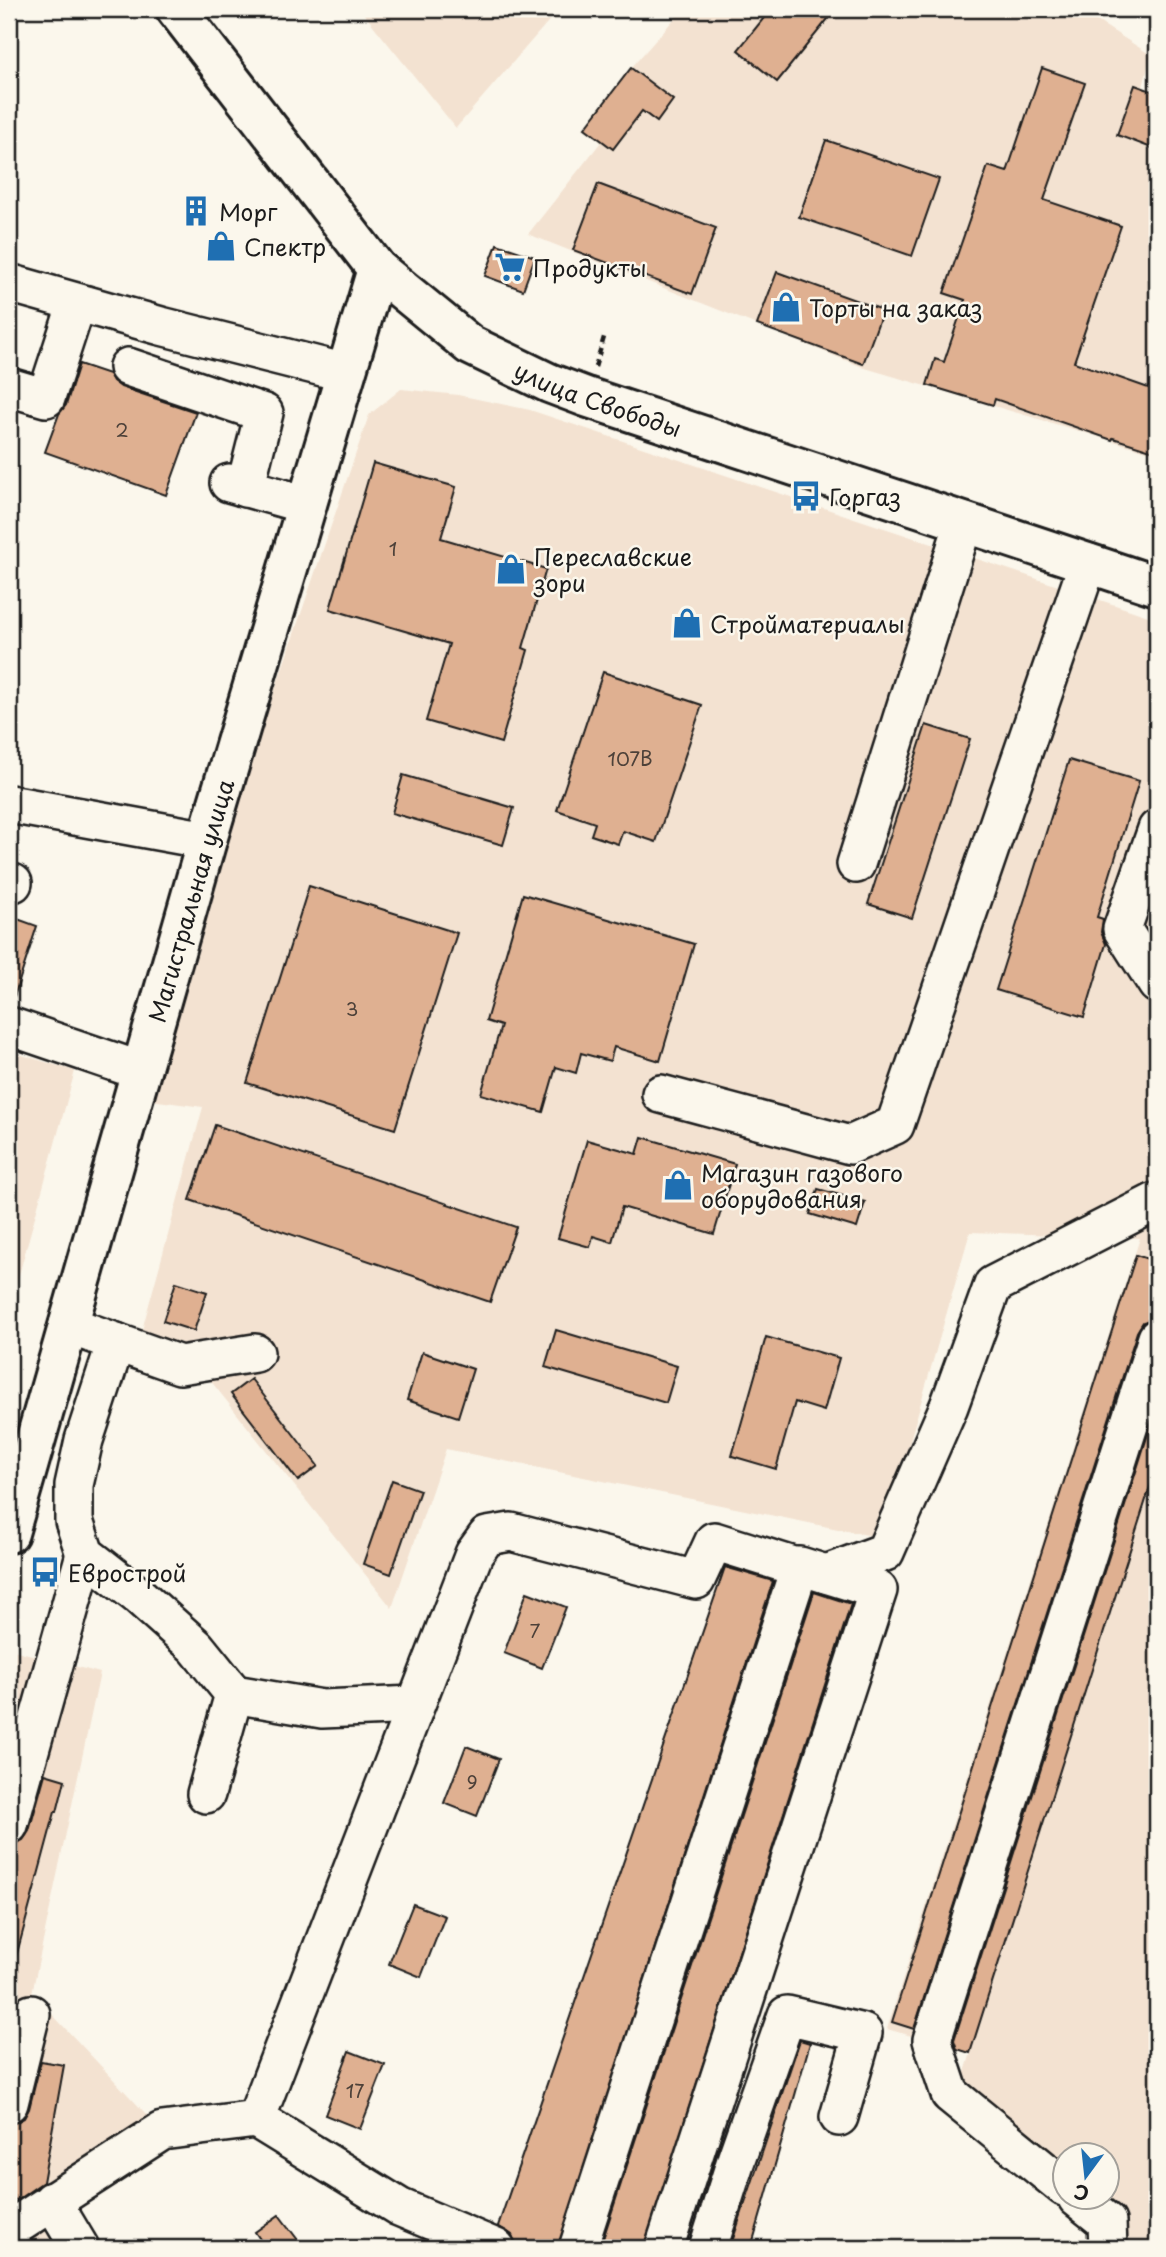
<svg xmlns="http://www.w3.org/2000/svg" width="1166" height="2257" font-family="'Playpen Sans',sans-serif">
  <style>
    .built { fill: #f3e2d1 }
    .building { fill: #dfb091; stroke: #1c1c1c; stroke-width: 2 }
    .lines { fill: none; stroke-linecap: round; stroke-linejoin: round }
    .minor-casing { stroke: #1c1c1c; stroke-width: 42 }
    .major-casing { stroke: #1c1c1c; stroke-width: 44 }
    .path { stroke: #1c1c1c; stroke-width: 4.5; stroke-dasharray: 7 5; stroke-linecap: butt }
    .minor { stroke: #fbf7ec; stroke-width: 37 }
    .major { stroke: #fbf7ec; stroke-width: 38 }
    .labels { text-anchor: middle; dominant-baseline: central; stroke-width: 5; stroke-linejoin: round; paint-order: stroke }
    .number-label { font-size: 19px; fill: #4d4139 }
    .poi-label { font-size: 23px; fill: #1c1c1c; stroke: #fbf7ec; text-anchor: start }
    .street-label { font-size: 23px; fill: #1c1c1c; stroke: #fbf7ec }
  </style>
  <rect width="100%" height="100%" fill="#fbf7ec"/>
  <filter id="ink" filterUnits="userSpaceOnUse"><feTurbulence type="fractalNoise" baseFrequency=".0143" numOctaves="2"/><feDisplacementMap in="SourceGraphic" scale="14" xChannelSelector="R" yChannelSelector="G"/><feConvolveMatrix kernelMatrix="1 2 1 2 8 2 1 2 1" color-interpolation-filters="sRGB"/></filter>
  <g filter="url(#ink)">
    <!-- built -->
    <g class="built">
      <polygon points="360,9 559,9 456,128"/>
      <polygon points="683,9 1078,9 1151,55 1143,87 1157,93 1157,454 865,368 528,234 601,142 584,128 631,68"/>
      <polygon points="401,389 458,395 530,410 1157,619 1157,1236 1155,1242 1157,1243 1157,2248 1123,2248 1094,2198 1106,2198 1106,2156 1064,2156 1064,2174 960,2088 971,2053 887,2029 1140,1238 970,1232 882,1538 446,1449 392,1608 190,1355 139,1341 203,1107 135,1098 369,415"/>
      <polygon points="9,1051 75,1071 9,1311"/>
      <polygon points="9,1649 100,1673 32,1993 163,2132 52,2202 79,2248 9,2248"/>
    </g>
    <!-- building -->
    <g class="building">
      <polygon points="771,9 836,9 777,82 738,50"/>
      <polygon points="631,68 673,100 657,122 642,111 613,149 585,128"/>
      <polygon points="1042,68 1085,83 1044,200 1121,226 1074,362 1157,391 1157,452 1113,438 1112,440 995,399 993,405 927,385 935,359 944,362 965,300 944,293 988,166 1007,172"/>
      <polygon points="1135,85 1157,93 1157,150 1117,135"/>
      <polygon points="826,140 939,179 912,256 799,217"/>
      <polygon points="598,184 716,228 692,294 573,250"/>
      <polygon points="497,244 535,257 523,290 485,276"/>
      <polygon points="777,272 883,310 863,364 757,325"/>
      <polygon points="79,364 109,374 113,381 121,387 196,412 166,495 45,452 59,414 66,405"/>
      <polygon points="373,463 456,487 441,538 546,569 523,648 528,650 501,743 426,721 449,644 330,609"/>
      <polygon points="603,672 702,705 656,842 623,831 618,844 591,835 595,823 557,810"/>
      <polygon points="926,725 970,739 912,918 868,904"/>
      <polygon points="1069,760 1139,781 1097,917 1103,919 1101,932 1106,944 1084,1017 996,990"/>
      <polygon points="403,775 514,808 503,845 392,813"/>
      <polygon points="309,886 457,933 395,1129 247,1083"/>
      <polygon points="523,894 694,944 660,1061 614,1047 610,1061 581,1053 576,1073 556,1067 543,1112 481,1094 501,1026 486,1021"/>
      <polygon points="9,916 37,926 13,1000 9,999"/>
      <polygon points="215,1125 516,1227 490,1302 190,1200"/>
      <polygon points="642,1137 735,1164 714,1234 622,1207 612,1242 593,1236 590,1247 558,1238 587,1140 637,1154"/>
      <polygon points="818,1189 865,1202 857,1228 810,1214"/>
      <polygon points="1136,1255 1157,1262 1157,1318 1143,1322 1137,1332 914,2029 892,2022"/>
      <polygon points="176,1282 207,1292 194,1331 163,1321"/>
      <polygon points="556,1330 677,1366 666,1403 545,1367"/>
      <polygon points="766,1337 839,1358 824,1411 795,1402 776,1469 732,1456"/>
      <polygon points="422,1352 473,1369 458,1417 407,1400"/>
      <polygon points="251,1379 318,1466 298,1481 231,1394"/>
      <polygon points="1157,1406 1157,1465 970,2053 957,2049 954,2040"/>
      <polygon points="392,1480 420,1490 391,1574 363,1564"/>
      <polygon points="725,1567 773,1581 558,2248 517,2248 512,2235 498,2226"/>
      <polygon points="527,1592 566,1607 542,1668 504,1653"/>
      <polygon points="814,1592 851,1604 644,2248 600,2248"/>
      <polygon points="466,1746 499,1759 477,1816 444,1803"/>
      <polygon points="45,1774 65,1780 57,1812 55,1812 16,1957 9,1956 9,1855 11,1845 23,1840 29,1831"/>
      <polygon points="413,1904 445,1916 421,1977 389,1964"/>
      <polygon points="800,2040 810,2043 751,2248 730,2248"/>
      <polygon points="349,2051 385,2065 360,2129 325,2115"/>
      <polygon points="41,2061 64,2065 43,2182 17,2200 9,2198 9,2123 15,2123 24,2118 29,2109"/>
      <polygon points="279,2215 304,2248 266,2248 255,2232"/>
    </g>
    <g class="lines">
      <!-- minor casing -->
      <g class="minor-casing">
        <g id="minor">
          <polyline points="9,283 161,326 346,373"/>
          <polyline points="128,367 264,413 245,488"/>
          <polyline points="9,387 46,398 77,303"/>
          <polyline points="229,483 307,505"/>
          <polyline points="9,804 207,840"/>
          <polyline points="1157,829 1122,929 1157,984"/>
          <polyline points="856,864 964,522"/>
          <polyline points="9,882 13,883"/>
          <polyline points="9,1026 141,1071"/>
          <polyline points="661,1094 850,1145 895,1125 1088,563"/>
          <polyline points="68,1325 180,1365 255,1353"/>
          <polyline points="116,1342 84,1440 74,1485 74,1521 85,1554 140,1597 196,1647 234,1694 206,1794"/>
          <polyline points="826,1574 885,1552 949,1406 993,1285 1155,1202"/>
          <polyline points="234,1694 322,1709 415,1705"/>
          <polyline points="9,1825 85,1554"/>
          <polyline points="9,2103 31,2014"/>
          <polyline points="256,2119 474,1554 487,1536 511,1532 696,1580 714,1541 800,1568"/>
          <polyline points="1064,2187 950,2094 932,2040 1157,1338"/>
          <polyline points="1077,2198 1107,2222 1108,2248"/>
          <polyline points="52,2201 80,2248"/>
          <polyline points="9,2230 162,2131 256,2119 399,2207 496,2248"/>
          <polyline points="578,2248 800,1566 878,1590 664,2248"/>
          <polyline points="708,2248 736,2160 787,2015 863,2033 839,2117"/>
        </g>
      </g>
      <!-- major casing -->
      <g class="major-casing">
        <g id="major">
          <path id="s1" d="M176 9 377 269 470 345 549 383 586 397 1157 586"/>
          <path id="s2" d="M9 1533 207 840 377 269"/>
        </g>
      </g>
      <!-- path -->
      <polyline class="path" points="595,367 605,334"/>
      <!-- minor -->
      <use href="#minor" class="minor"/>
      <!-- major -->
      <use href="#major" class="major"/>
    </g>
  </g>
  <!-- icons -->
  <defs>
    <g id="building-bare" transform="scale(2.415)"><path d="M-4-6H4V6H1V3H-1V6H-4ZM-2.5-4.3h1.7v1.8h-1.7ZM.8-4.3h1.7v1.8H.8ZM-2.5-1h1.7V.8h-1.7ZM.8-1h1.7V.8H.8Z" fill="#1f6fb2" stroke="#fbf7ec" stroke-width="2.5" paint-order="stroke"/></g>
    <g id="shop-bare" transform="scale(2.415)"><path d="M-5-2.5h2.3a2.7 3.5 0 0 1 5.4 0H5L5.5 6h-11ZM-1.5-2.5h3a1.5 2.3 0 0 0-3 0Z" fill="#1f6fb2" stroke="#fbf7ec" stroke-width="2.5" paint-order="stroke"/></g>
    <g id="supermarket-bare" transform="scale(2.415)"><path d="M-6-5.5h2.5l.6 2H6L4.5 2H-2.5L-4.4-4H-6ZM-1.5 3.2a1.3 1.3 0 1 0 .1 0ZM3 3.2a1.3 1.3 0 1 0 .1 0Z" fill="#1f6fb2" stroke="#fbf7ec" stroke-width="2.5" paint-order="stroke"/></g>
    <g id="bus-bare" transform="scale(2.415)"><path d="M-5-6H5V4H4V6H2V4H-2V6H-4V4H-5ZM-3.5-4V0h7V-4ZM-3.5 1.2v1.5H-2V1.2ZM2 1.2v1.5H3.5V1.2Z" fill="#1f6fb2" stroke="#fbf7ec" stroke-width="2.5" paint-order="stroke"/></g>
  </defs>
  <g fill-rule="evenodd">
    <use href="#building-bare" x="196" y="211"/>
    <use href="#shop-bare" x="221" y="246"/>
    <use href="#supermarket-bare" x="510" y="267"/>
    <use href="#shop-bare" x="786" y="307"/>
    <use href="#bus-bare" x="806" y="496"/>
    <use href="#shop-bare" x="511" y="569"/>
    <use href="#shop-bare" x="687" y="623"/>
    <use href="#shop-bare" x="678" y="1185"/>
    <use href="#bus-bare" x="45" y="1572"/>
  </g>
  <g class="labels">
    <!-- number labels -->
    <g class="number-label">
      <text x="122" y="429">2</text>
      <text x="393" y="548">1</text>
      <text x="630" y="758">107В</text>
      <text x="352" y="1008">3</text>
      <text x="535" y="1630">7</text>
      <text x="472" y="1781">9</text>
      <text x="355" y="2090">17</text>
    </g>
    <!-- poi labels -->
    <g class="poi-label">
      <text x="219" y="211">Морг</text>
      <text x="244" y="246">Спектр</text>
      <text x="533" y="267">Продукты</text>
      <text x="809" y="307">Торты на заказ</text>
      <text x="829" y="496">Горгаз</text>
      <text x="534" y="556">Переславские<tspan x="534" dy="26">зори</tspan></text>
      <text x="710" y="623">Стройматериалы</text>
      <text x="701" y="1172">Магазин газового<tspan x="701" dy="26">оборудования</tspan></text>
      <text x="68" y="1572">Еврострой</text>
    </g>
    <!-- street labels -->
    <g class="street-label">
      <text stroke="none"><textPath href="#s1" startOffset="588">улица Свободы</textPath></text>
      <text stroke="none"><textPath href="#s2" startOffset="658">Магистральная улица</textPath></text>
    </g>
  </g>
  <!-- margin -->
  <rect width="1166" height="2257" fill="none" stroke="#fbf7ec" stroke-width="35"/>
  <rect x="18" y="18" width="1131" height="2222" fill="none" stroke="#1c1c1c" stroke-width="2.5" filter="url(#ink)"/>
  <!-- north arrow -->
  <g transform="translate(1086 2176) rotate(195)"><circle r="33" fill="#fbf7ec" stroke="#a29f99" stroke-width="2"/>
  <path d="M0-5L12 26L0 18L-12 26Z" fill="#1f6fb2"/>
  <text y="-10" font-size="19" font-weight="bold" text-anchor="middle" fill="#1c1c1c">С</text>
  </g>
</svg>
